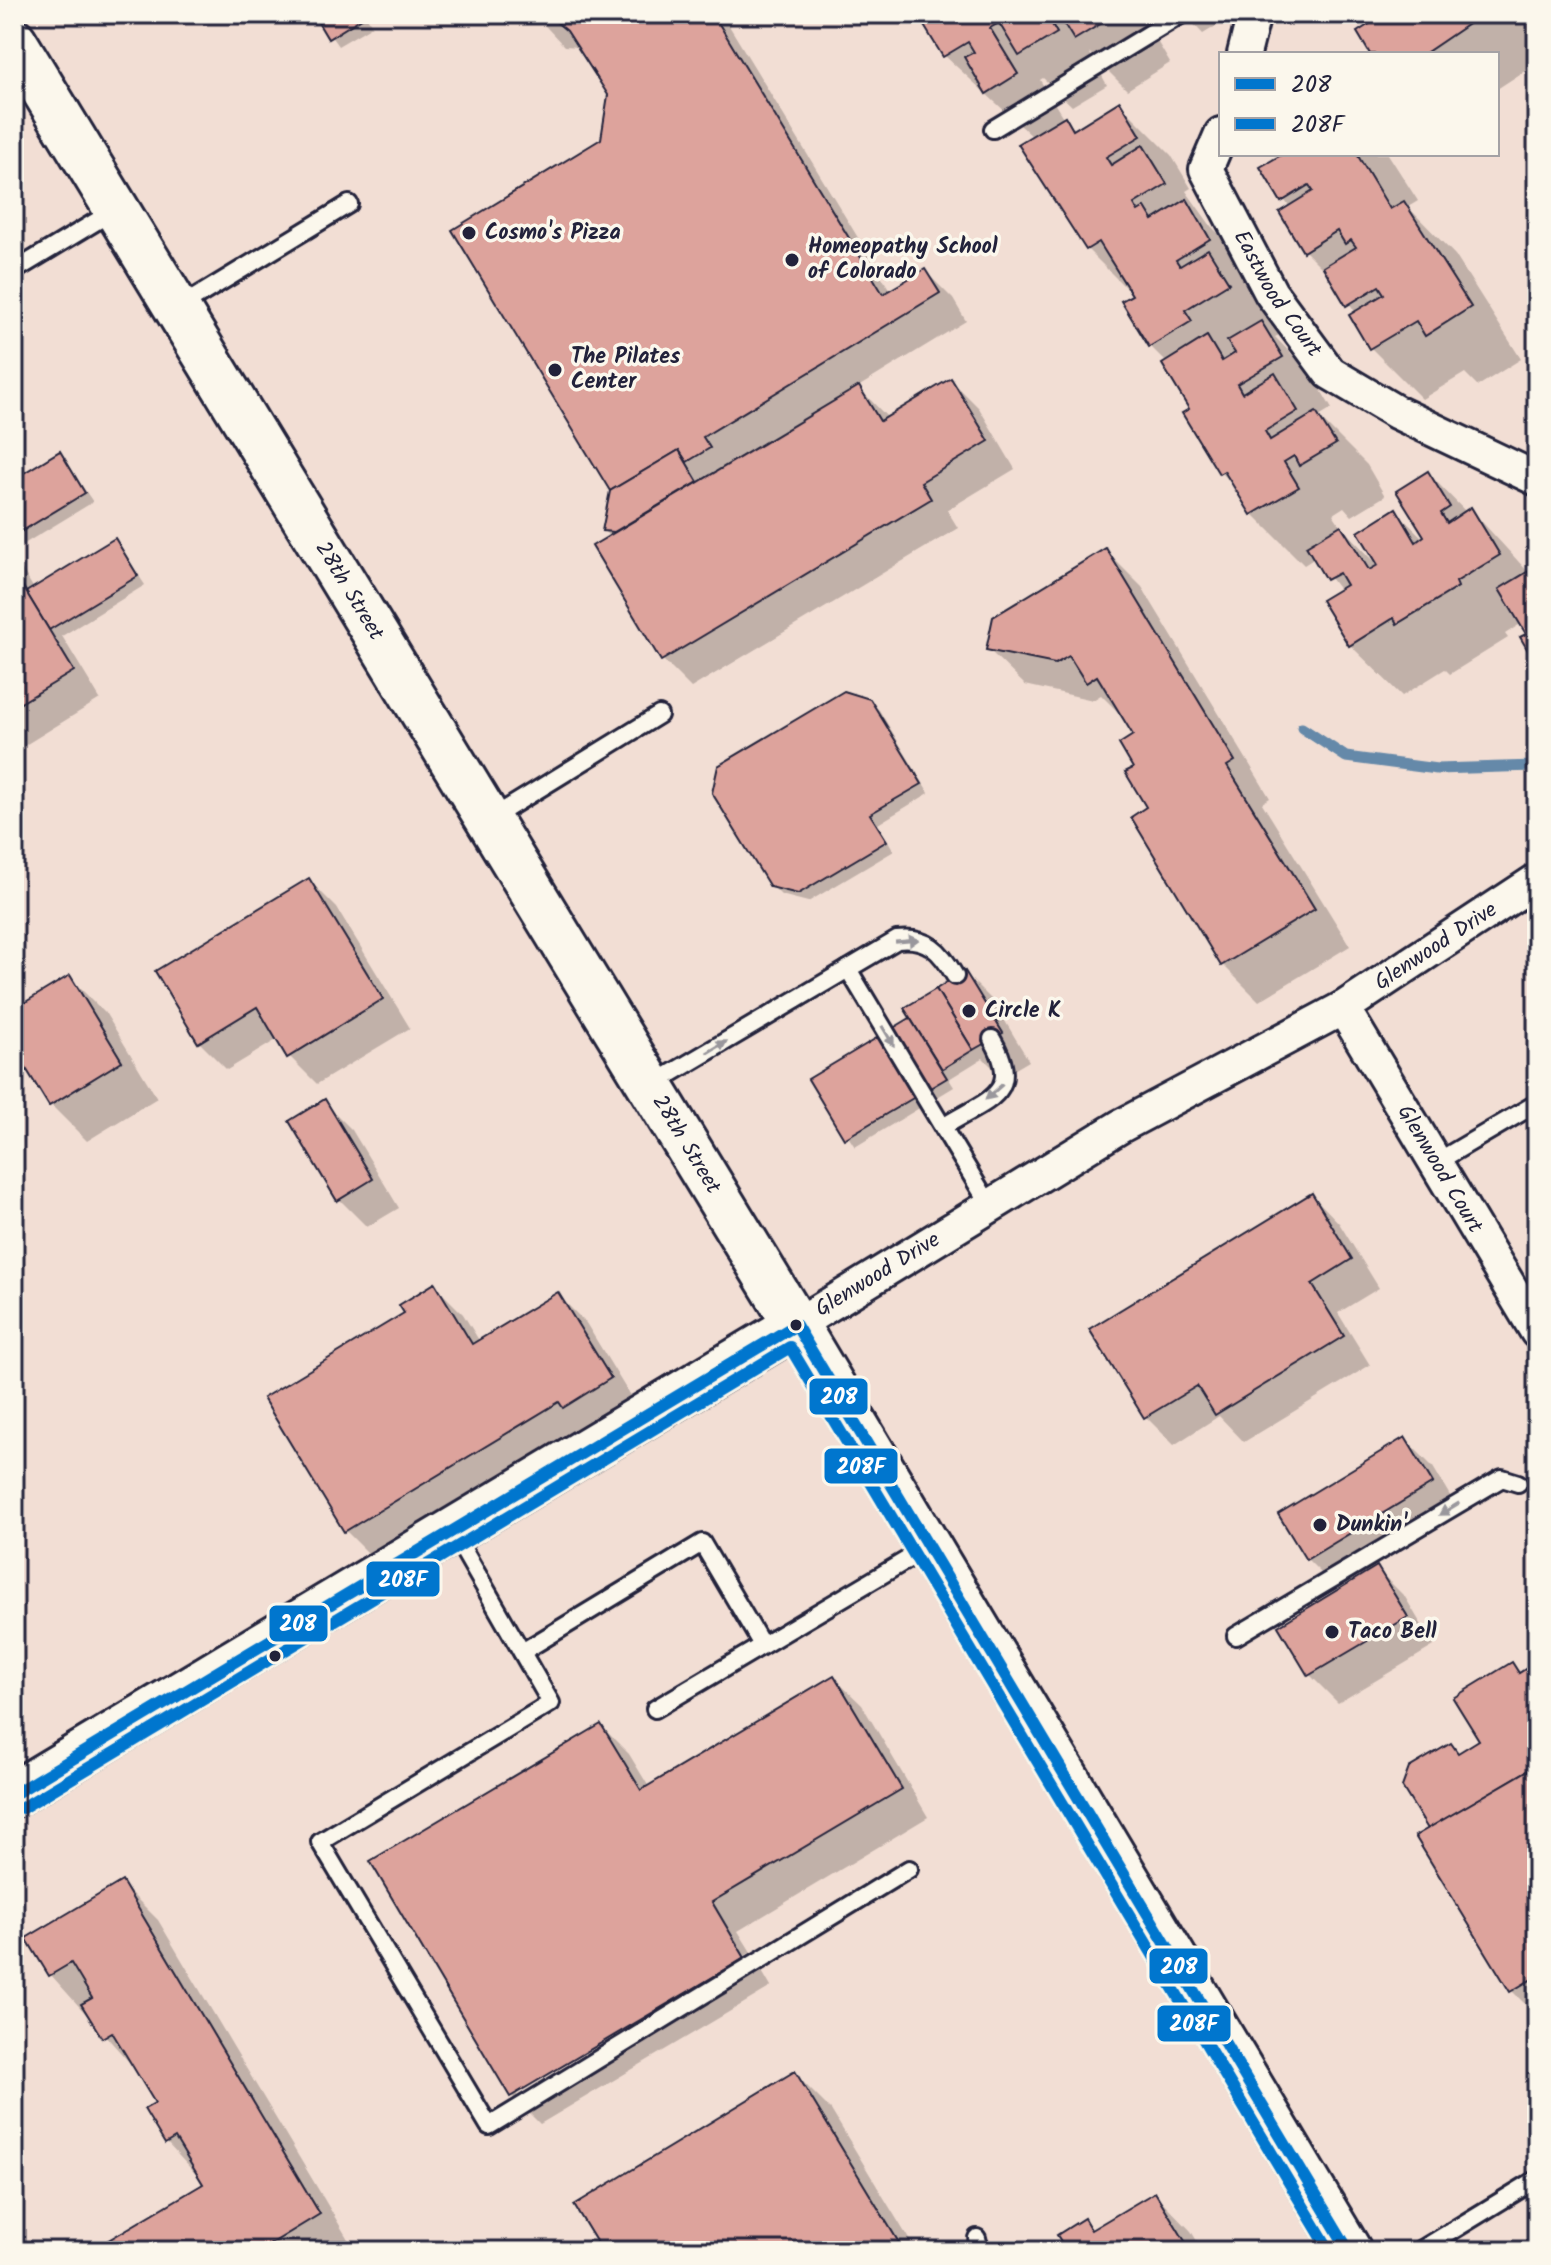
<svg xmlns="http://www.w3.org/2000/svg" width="1551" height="2265" font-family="Kalam,sans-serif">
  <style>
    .shadow { fill: #0003 }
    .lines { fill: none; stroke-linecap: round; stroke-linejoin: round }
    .stream { stroke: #6589a9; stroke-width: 11 }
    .building { fill: #dda39c; stroke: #22223b; stroke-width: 2 }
    .lane-casing { stroke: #22223b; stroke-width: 22 }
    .street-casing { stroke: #22223b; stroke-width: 38 }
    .secondary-casing { stroke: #22223b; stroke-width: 50 }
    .highway-casing { stroke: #22223b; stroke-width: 50 }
    .lane { stroke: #fbf7ec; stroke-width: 16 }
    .street { stroke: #fbf7ec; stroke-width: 32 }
    .secondary { stroke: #fbf7ec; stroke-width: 44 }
    .highway { stroke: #fbf7ec; stroke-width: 44 }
    .bus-1-casing { stroke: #fbf7ec; stroke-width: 18 }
    .bus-2-casing { stroke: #fbf7ec; stroke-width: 18 }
    .bus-1 { stroke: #0076ce; stroke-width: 12 }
    .bus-2 { stroke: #0076ce; stroke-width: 12 }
    .oneway { fill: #99979c }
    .poi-dot { fill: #22223b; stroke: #fbf7ec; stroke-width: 3 }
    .labels { text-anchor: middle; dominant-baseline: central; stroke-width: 7; stroke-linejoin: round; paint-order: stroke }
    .poi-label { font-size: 22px; font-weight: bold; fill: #22223b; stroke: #fbf7ec; text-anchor: start }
    .street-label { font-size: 22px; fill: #22223b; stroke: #fbf7ec }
    .line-badge { stroke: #fbf7ec; stroke-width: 3 }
    .badge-label { font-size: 22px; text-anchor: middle; font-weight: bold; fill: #fff }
  </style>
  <rect width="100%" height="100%" fill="#f2ded4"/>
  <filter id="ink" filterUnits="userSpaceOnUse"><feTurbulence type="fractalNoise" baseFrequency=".0125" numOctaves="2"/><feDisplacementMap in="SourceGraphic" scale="16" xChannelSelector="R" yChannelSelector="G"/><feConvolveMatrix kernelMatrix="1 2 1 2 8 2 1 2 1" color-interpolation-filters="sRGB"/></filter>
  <g filter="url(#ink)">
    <!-- shadow -->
    <g class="shadow">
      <polygon points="315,14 365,14 372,26 338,46"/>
      <polygon points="534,14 722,14 891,292 925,271 953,299 966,321 858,387 888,418 951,380 979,408 1015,469 947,510 958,528 691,688 663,660 610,537 604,531 613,490 602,141 610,94 580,47 564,46"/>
      <polygon points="919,14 1142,14 1139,19 1151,31 1170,63 1127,90 1089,52 1107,85 1072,106 1043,78 1040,80 1064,119 1077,131 1120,104 1171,155 1191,188 1186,191 1211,226 1237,253 1260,291 1252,296 1279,335 1275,337 1312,375 1332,409 1319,417 1367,465 1385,496 1352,516 1344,507 1333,514 1343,529 1378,565 1395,511 1424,539 1427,537 1428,473 1467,513 1471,510 1529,573 1537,568 1537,662 1522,623 1505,634 1508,638 1450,674 1445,669 1402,696 1350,645 1340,591 1315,558 1304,565 1253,514 1238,490 1221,472 1167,363 1150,346 1134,296 1087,249 1033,137 945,56"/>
      <polygon points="1184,14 1236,14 1203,34"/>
      <polygon points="1368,14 1537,14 1537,44 1532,47 1537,63 1497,89 1497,54 1373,54 1374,24"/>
      <polygon points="1287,154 1388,154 1418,201 1408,207 1455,255 1521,359 1478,386 1465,373 1422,399 1371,348 1351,316 1356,313 1332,278 1304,250 1290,208 1263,168"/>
      <polygon points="60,454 93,502 14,550 14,481"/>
      <polygon points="115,540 145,585 62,636 100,699 14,752 14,556 34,589"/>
      <polygon points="1106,551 1142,587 1270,798 1262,803 1350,946 1259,1001 1223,965 1133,818 1149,808 1136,768 1136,736 1125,719 1101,695 1093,700 1025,685 988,649"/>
      <polygon points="869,700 879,710 929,793 878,824 894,851 808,902 781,895 772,886"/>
      <polygon points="309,880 337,908 410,1028 317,1084 289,1056 278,1039 227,1070 199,1042"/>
      <polygon points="965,973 993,1001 1029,1061 1002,1077 983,1058 949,1079 954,1087 855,1147 811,1080 913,1018"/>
      <polygon points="70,978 106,1014 157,1098 87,1141 50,1104 14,1045 14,1011"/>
      <polygon points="324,1102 352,1130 399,1208 367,1227 339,1199"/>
      <polygon points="1312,1195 1339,1223 1379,1288 1338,1313 1370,1365 1244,1442 1219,1416 1174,1445 1146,1417"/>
      <polygon points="435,1286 463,1314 480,1342 558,1295 586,1323 637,1407 374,1559 346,1531 406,1314"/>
      <polygon points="1405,1439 1433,1467 1459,1511 1335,1587 1307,1559"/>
      <polygon points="1377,1569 1405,1597 1434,1646 1338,1703 1310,1675"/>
      <polygon points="1512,1665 1521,1674 1529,1669 1537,1676 1537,2016 1512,1991 1418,1837 1431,1829 1451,1746 1460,1754 1482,1741"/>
      <polygon points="834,1678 862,1705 928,1817 738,1931 751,1952 517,2091 517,2096 753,1956 771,1987 540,2124 512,2096 373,1862 601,1726 629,1754 649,1787"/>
      <polygon points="122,1884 158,1920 355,2251 94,2251 206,2185 166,2142 157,2104 138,2072 51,1975"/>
      <polygon points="795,2074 831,2110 916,2251 604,2251"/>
      <polygon points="1155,2194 1191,2231 1203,2251 1069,2251 1084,2220 1094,2231"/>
    </g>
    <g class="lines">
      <!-- stream -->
      <polyline class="stream" points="1302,728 1346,757 1437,769 1537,766"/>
    </g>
    <!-- building -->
    <g class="building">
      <polygon points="313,14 364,14 365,16 328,39"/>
      <polygon points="531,14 713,14 883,294 925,269 940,293 703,437 710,448 687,462 679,450 610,491 452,230 601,139 608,95 567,31 554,20 534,19"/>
      <polygon points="917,14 1046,14 1057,33 1019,56 999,23 990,28 1018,74 986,94 964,57 974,52 968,42 943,57"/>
      <polygon points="1058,14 1117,14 1074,40"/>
      <polygon points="1365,14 1483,14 1424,54 1370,54 1357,32 1371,23"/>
      <polygon points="1120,101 1141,136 1106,157 1111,165 1143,145 1167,184 1134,204 1138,211 1145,207 1153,220 1187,199 1210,239 1176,260 1180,266 1208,249 1229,283 1185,310 1192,321 1149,347 1121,301 1132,295 1099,242 1086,250 1018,144 1065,116 1073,130"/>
      <polygon points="1283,154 1360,154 1358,156 1390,209 1404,201 1471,307 1425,336 1416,321 1369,349 1349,315 1384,294 1379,286 1346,306 1323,267 1356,247 1351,240 1345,244 1337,231 1303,252 1279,212 1313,191 1309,185 1281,202 1260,167"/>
      <polygon points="1261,321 1283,357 1237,384 1242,393 1275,373 1298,411 1265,431 1270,440 1316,412 1336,444 1299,466 1294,456 1284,462 1299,487 1251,515 1224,471 1219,474 1182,413 1189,409 1162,364 1207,336 1222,361 1235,353 1227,341"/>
      <polygon points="951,378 989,441 921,482 931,499 661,661 592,546 859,386 880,421"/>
      <polygon points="679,450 698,482 614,532 602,531 610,491"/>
      <polygon points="60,451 85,493 14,536 14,479"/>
      <polygon points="1428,471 1450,507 1441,513 1447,523 1471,507 1500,555 1456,582 1458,587 1397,624 1394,618 1349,646 1321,600 1346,585 1339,573 1326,580 1306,546 1341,525 1369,570 1378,565 1358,532 1396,508 1416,542 1424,536 1396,491"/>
      <polygon points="115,538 138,576 49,630 26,592"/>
      <polygon points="1106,548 1235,761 1227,766 1315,909 1221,966 1131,817 1146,807 1125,772 1133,768 1119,744 1133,735 1097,676 1086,683 1069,656 1055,664 986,650 993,617"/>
      <polygon points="1537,566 1537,666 1520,637 1526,634 1499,589"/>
      <polygon points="14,572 74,671 14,707"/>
      <polygon points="844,691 870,699 922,784 870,814 887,841 798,894 770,887 712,793 718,766"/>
      <polygon points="309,878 383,999 287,1058 257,1007 198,1043 155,971"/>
      <polygon points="965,971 1003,1033 973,1050 936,989"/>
      <polygon points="70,975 122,1061 49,1106 14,1049 14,1009"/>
      <polygon points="936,989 973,1050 942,1069 904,1008"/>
      <polygon points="910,1018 947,1078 844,1139 808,1079"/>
      <polygon points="325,1099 373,1179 337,1201 289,1121"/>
      <polygon points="1312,1193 1352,1259 1312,1284 1344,1336 1215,1415 1197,1386 1144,1418 1089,1329"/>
      <polygon points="435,1283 472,1344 558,1292 611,1378 563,1408 559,1402 344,1532 263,1398 404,1313 399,1305"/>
      <polygon points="1405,1437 1433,1483 1306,1560 1278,1514"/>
      <polygon points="1377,1566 1408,1617 1308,1676 1278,1626"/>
      <polygon points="1512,1662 1519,1673 1530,1666 1537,1678 1537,1765 1428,1829 1402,1787 1409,1768 1451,1743 1458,1753 1479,1740 1453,1698"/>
      <polygon points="834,1675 902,1789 712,1902 745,1958 510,2097 370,1861 601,1724 641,1790"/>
      <polygon points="1537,1765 1537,1976 1510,1992 1415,1836"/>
      <polygon points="122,1881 320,2214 259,2251 90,2251 203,2184 175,2138 165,2144 144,2109 155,2103 112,2032 102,2038 81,2004 92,1998 71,1963 49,1976 26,1938"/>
      <polygon points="795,2071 904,2251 602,2251 574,2205"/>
      <polygon points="1155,2192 1191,2251 1067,2251 1057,2235 1084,2218 1091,2230"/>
    </g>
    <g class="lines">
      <!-- lane casing -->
      <g class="lane-casing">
        <g id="lane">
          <polyline points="993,129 1182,14"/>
          <polyline points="14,271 115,210"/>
          <polyline points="178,308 349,204"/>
          <polyline points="490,819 659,715"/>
          <polyline points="848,969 990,1206"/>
          <path d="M650 1086 897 940C927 936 941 951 955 976"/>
          <path d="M943 1127C985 1100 1025 1095 992 1039"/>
          <polyline points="1435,1163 1537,1103"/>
          <polyline points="453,1532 551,1703 320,1842 489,2126 909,1869"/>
          <polyline points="1236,1636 1502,1478 1518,1483"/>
          <polyline points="522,1652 702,1543 762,1645"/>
          <polyline points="655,1709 927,1548"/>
          <polyline points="977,2238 980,2251"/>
          <polyline points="1419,2251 1537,2179"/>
        </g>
      </g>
      <!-- street casing -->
      <g class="street-casing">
        <g id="street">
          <polyline points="1244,54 1254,14"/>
          <path id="s1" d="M1221 134 1206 169 1271 293 1330 373 1396 412 1537 479"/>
          <path id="s2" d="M1343 1008 1537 1332"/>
          <path id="s3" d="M796 1325 1121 1126 1343 1008 1537 880"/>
        </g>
      </g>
      <!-- secondary casing -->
      <g class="secondary-casing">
        <polyline id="secondary" points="14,1794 796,1325"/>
      </g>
      <!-- highway casing -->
      <g class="highway-casing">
        <g id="highway">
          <path id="s4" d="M14 41 796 1325 1349 2251"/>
        </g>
      </g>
      <!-- lane -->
      <use href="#lane" class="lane"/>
      <!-- street -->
      <use href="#street" class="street"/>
      <!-- secondary -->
      <use href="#secondary" class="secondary"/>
      <!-- highway -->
      <use href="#highway" class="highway"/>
      <!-- bus-1 casing -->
      <g class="bus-1-casing">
        <polyline id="bus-1" points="14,1794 796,1325 1349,2251"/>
      </g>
      <!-- bus-2 casing -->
      <g class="bus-2-casing">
        <polyline id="bus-2" points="22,1808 790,1347 1330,2251"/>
      </g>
      <!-- bus-1 -->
      <use href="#bus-1" class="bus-1"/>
      <!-- bus-2 -->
      <use href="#bus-2" class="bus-2"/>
    </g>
    <!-- one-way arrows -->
    <defs><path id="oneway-solid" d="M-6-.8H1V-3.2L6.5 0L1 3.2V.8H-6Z" transform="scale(2)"/></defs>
    <g class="oneway">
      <use href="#oneway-solid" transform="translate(907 941) rotate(-5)"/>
      <use href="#oneway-solid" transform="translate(888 1036) rotate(59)"/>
      <use href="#oneway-solid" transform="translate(717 1047) rotate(-31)"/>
      <use href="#oneway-solid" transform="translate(994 1092) rotate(138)"/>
      <use href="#oneway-solid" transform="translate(1449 1509) rotate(149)"/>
    </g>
  </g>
  <!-- markers -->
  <g class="poi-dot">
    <circle cx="469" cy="233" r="8"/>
    <circle cx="792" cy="260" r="8"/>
    <circle cx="555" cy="370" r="8"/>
    <circle cx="969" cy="1011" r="8"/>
    <circle cx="796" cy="1325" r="7"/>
    <circle cx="1320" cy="1525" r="8"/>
    <circle cx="1332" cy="1632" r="8"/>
    <circle cx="275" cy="1656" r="7"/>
  </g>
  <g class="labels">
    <!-- poi labels -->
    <g class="poi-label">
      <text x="485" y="233">Cosmo's Pizza</text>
      <text x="808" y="247">Homeopathy School<tspan x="808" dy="25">of Colorado</tspan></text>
      <text x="571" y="357">The Pilates<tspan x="571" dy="25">Center</tspan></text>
      <text x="985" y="1011">Circle K</text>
      <text x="1336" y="1525">Dunkin'</text>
      <text x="1348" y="1632">Taco Bell</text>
    </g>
    <!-- street labels -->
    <g class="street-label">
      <text stroke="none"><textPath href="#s1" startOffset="182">Eastwood Court</textPath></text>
      <text stroke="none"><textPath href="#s4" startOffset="644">28th Street</textPath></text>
      <text stroke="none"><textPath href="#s3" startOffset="744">Glenwood Drive</textPath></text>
      <text stroke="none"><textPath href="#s4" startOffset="1292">28th Street</textPath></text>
      <text stroke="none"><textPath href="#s2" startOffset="188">Glenwood Court</textPath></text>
      <text stroke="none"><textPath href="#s3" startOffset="96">Glenwood Drive</textPath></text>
    </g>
  </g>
  <g class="line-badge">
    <rect x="808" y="1377" width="61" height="39" rx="8" fill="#0076ce"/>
    <rect x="823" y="1447" width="76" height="38" rx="8" fill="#0076ce"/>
    <rect x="365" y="1560" width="76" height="38" rx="8" fill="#0076ce"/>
    <rect x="268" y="1604" width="61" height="39" rx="8" fill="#0076ce"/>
    <rect x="1148" y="1947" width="61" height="38" rx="8" fill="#0076ce"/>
    <rect x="1156" y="2004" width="76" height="39" rx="8" fill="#0076ce"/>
  </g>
  <g class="badge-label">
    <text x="839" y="1404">208</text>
    <text x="861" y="1474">208F</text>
    <text x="403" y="1587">208F</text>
    <text x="298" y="1631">208</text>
    <text x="1179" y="1974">208</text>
    <text x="1194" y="2031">208F</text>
  </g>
  <!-- margin -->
  <rect width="1551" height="2265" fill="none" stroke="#fbf7ec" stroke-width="48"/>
  <rect x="24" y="24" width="1503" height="2217" fill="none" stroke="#22223b" stroke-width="3" filter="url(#ink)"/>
  <!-- legend -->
  <rect x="1219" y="52" width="280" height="104" fill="#fbf7ec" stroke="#a4a2a5" stroke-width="2"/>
  <rect x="1235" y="78" width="40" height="12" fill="#0076ce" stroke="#a4a2a5" stroke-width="2"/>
  <text x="1291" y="92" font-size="24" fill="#22223b">208</text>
  <rect x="1235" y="118" width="40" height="12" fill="#0076ce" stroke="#a4a2a5" stroke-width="2"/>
  <text x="1291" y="132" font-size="24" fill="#22223b">208F</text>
</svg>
